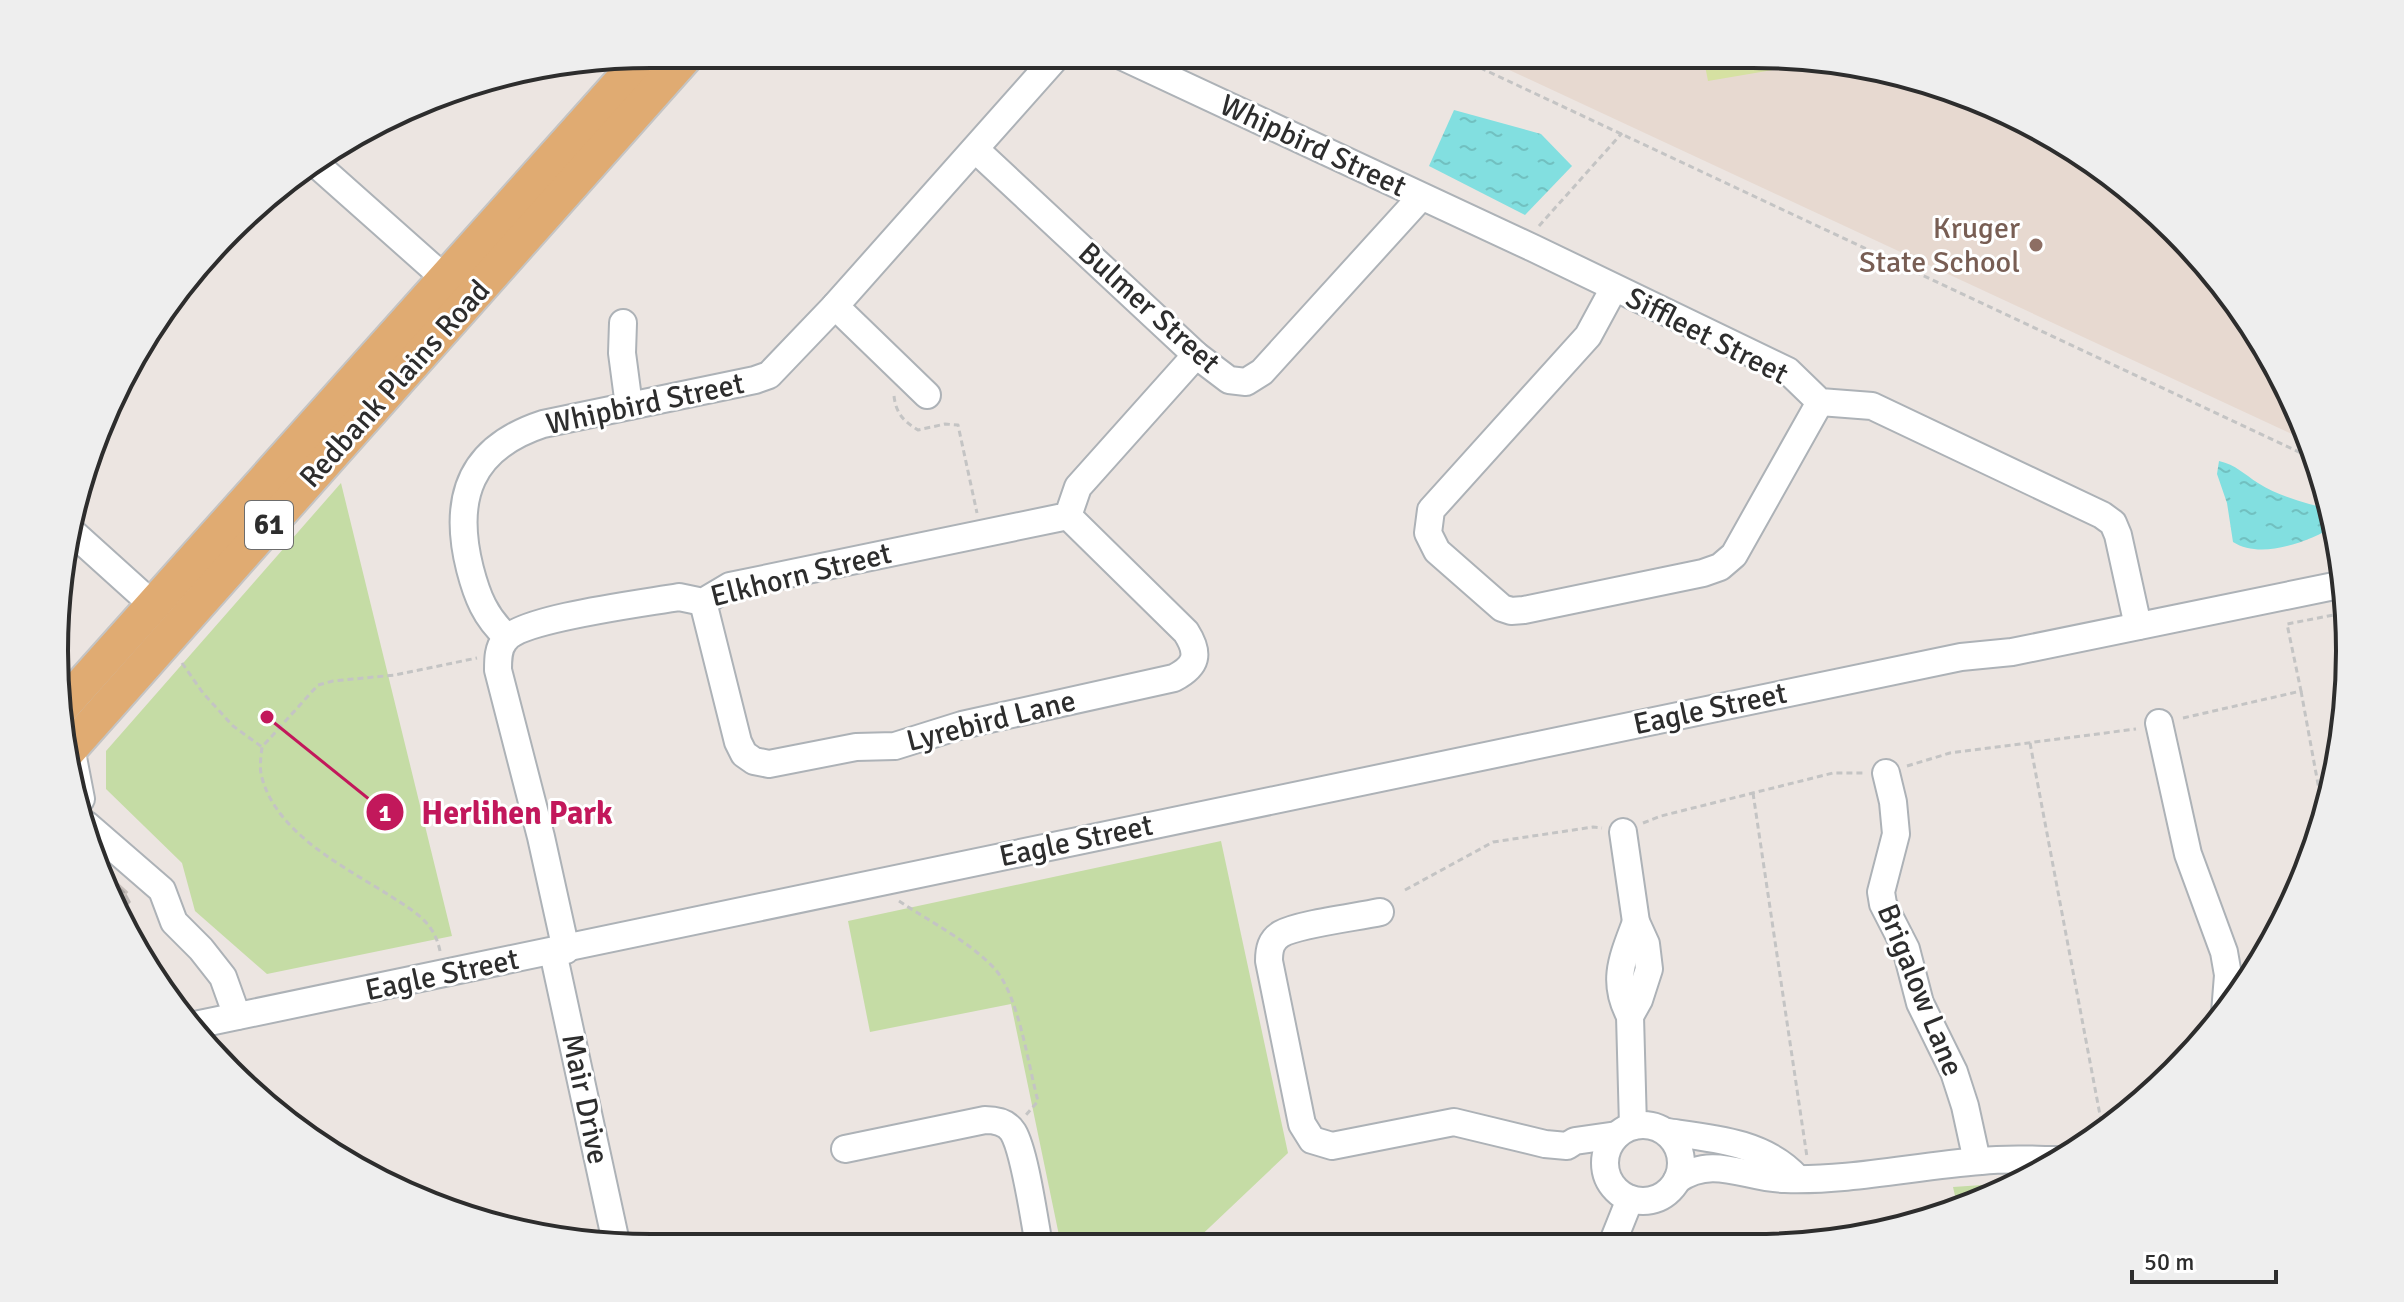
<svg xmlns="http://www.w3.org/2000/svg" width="2404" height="1302" font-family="Signika,sans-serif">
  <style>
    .education { fill: #e7d9d0 }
    .park { fill: #c5dca5 }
    .pitch { fill: #d6e1a2 }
    .water { fill: url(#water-ripples) }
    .shadow { fill: #0003 }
    .building { fill: url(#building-back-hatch); stroke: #c8c0bb; stroke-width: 2 }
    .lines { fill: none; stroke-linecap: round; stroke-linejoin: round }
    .minor-casing { stroke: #adb2b7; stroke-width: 30 }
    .major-casing { stroke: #c4c4c4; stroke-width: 38 }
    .path { stroke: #c4c4c4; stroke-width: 3; stroke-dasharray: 6 4; stroke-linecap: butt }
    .minor { stroke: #fff; stroke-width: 26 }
    .major { stroke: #e0ab72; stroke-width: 34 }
    .education-dot { fill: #8d6e63; stroke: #fff; stroke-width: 3 }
    .labels { text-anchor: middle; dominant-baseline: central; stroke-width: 6; stroke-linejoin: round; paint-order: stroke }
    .shield { fill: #fff; stroke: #6c6c6c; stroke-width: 2 }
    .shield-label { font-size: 28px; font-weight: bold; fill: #2d2d2d }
    .street-label { font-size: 30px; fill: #2d2d2d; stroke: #fff }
    .education-label { font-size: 30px; fill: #785e54; stroke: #fff; text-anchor: end }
    .rim { fill: none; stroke: #2d2d2d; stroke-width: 4 }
    .leader { fill: none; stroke: #c2185b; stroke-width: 3 }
    .callout-dot { fill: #c2185b; stroke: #fff; stroke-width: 3 }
    .mark-label { font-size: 24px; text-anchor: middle; font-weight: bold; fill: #fff }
    .callout-label { font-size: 32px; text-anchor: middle; font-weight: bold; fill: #c2185b; stroke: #fff; stroke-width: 6; stroke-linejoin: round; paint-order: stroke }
  </style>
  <defs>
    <pattern id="water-ripples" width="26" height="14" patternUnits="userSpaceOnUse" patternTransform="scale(2)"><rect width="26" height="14" fill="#82dfe0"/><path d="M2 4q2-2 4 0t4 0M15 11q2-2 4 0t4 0" fill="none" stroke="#71c0c0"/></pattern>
    <pattern id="building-back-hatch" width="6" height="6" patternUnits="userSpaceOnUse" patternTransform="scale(2)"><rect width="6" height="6" fill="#c5c0bc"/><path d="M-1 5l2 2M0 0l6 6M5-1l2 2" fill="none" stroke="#aaa5a2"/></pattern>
  </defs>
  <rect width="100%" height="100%" fill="#ece5e1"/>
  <!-- education -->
  <polygon class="education" points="1477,55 1792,55 1908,74 2051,134 2146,202 2226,287 2288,387 2309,442"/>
  <!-- park -->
  <g class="park">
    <polygon points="341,483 452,936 267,974 195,911 182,863 106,789 106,751"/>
    <polygon points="1221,841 1288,1153 1191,1245 1061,1245 1011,1004 870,1032 848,921"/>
    <polygon points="2012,1183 2012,1186 1981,1203 1958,1209 1953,1187"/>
  </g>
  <!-- pitch -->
  <polygon class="pitch" points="1703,55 1792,55 1825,61 1708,81"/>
  <!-- water -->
  <g class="water">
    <polygon points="1454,110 1541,134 1572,166 1525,215 1429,166"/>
    <path d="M2219 461C2236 465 2244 474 2258 483 2280 497 2308 504 2332 510L2335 526C2308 542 2261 560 2233 542L2227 503 2217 474Z"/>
  </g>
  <!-- shadow -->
  <g class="shadow">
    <polygon points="2221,282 2226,287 2244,316 2235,318 2224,298"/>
    <polygon points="97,867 126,893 131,902 120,913 100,880"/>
  </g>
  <!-- building -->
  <polygon class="building" points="96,864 127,892 115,905 100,880"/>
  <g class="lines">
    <!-- minor casing -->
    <g class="minor-casing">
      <g id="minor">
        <polyline points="1119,55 1533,248 1788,371 1820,402 1872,406 2102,515 2113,523 2118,535 2138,626"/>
        <polyline points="975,149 1196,355 1229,380 1246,382 1262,372 1421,197"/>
        <polyline points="315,163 459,291"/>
        <polyline points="1614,288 1588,336 1431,510 1428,533 1437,551 1502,608 1511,611 1524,610 1703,573 1720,567 1734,555 1820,402"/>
        <polyline points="835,306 927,395"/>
        <polyline points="623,323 622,353 629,406"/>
        <polyline points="71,531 153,605"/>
        <path d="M703 602 738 742 744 754 754 761 769 764 856 747 895 746 962 725 1174 678C1197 666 1200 654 1186 632L1068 516"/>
        <path d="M507 637C485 617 477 596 470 569 452 498 470 448 543 424L755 380 769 375 835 306 1059 54"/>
        <polyline points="2159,723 2188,854 2224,952 2228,975 2225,1013"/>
        <polyline points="71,747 81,799"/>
        <polyline points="1886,773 1893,802 1896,834 1881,892 1883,904 1906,949 1920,1003 1954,1072 1965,1106 1977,1161"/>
        <polyline points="87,825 162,890 174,922 201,949 223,977 237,1016"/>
        <polyline points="1623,832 1636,922 1646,944 1649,969 1639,1000 1630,1016"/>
        <path d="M1380 912C1358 917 1298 924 1281 934 1271 940 1269 949 1269 961L1302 1124 1312 1140 1332 1146 1454 1122 1545 1144 1567 1146 1575 1141 1617 1135"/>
        <path d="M566 950 541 837 498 670C498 659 498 648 505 640 522 618 646 603 679 597L703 602 730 586 1068 516 1078 487 1196 355"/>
        <polyline points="553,952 617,1247"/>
        <polyline points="190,1026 1961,657 2012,652 2344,584"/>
        <circle cx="1643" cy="1163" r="38"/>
        <path d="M1633 1126 1630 1016C1611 981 1623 957 1636 922"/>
        <path d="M1667 1132C1711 1138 1765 1142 1797 1178"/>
        <path d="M845 1149 985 1120C995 1120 1007 1122 1013 1132 1025 1152 1034 1219 1039 1245"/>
        <path d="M1677 1180C1713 1154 1747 1179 1785 1179 1851 1181 1915 1166 1981 1161 2007 1158 2034 1160 2061 1160"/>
        <polyline points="1612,1244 1630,1199"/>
      </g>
    </g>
    <!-- major casing -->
    <g class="major-casing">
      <g id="major">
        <polyline points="60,709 645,55"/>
        <polyline points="69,750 688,54"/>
      </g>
    </g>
    <!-- path -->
    <g class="path">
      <polyline points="1453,55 2316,460"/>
      <polyline points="1080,60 1090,59 1099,63"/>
      <polyline points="1539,226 1622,133"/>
      <path d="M894 396C896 413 903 421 918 430L945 424 958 425 977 513"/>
      <polyline points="182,663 203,693 233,726 262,747"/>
      <polyline points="2301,691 2324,817"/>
      <polyline points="2183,718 2301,691 2287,624 2349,612"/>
      <polyline points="2030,743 2103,1131"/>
      <polyline points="1907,766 1950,753 2136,729"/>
      <polyline points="1753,793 1807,1157"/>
      <polyline points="1643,823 1661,816 1833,773 1865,773"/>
      <polyline points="1405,890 1493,842 1593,827 1602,828"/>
      <path d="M899 901C929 921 970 942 994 968 1019 995 1028 1065 1038 1101L1026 1115"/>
      <path d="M440 951C434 922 415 912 392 897 345 867 278 835 262 778 259 769 261 756 262 747L318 685 333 681 395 675 477 658"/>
    </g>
    <!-- minor -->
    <use href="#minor" class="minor"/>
    <!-- major -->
    <use href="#major" class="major"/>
  </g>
  <!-- markers -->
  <circle class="education-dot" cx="2036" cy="245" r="8"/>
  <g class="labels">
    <!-- shield labels -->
    <rect class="shield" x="245" y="501" width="48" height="48" rx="6"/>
    <g class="shield-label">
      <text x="269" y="525">61</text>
    </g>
    <!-- street labels -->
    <g class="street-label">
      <text transform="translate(1313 146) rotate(25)">Whipbird Street</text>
      <text transform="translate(1149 308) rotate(42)">Bulmer Street</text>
      <text transform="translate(1707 336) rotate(27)">Siffleet Street</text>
      <text transform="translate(395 384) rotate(-48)">Redbank Plains Road</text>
      <text transform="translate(645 404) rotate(-12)">Whipbird Street</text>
      <text transform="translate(801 575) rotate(-14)">Elkhorn Street</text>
      <text transform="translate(1710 709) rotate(-12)">Eagle Street</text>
      <text transform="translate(991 721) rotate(-14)">Lyrebird Lane</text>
      <text transform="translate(1076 841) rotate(-12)">Eagle Street</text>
      <text transform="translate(442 975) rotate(-12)">Eagle Street</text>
      <text transform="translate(1920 990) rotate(68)">Brigalow Lane</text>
      <text transform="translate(585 1099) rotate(78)">Mair Drive</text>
    </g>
    <!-- education labels -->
    <g class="education-label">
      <text x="2020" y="228">Kruger<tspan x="2020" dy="34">State School</tspan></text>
    </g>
  </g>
  <!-- crop -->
  <path d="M0 0H2404V1302H0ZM651 68H1753A583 583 0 0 1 2336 651V651A583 583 0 0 1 1753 1234H651A583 583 0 0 1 68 651V651A583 583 0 0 1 651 68Z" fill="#eee" fill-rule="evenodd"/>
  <path class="rim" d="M651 68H1753A583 583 0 0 1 2336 651V651A583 583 0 0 1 1753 1234H651A583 583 0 0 1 68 651V651A583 583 0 0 1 651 68Z"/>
  <!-- callouts -->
  <path class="leader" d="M267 717L385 812"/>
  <g class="callout-dot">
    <circle cx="267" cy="717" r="8"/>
    <circle cx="385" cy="812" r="20"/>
  </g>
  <g class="mark-label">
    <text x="385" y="821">1</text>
  </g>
  <g class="callout-label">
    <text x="517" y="824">Herlihen Park</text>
  </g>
  <!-- scale -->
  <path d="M2132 1270v12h144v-12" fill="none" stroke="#2d2d2d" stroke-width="4"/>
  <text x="2144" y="1270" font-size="24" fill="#2d2d2d" stroke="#ffffff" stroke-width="6" paint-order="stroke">50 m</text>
</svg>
